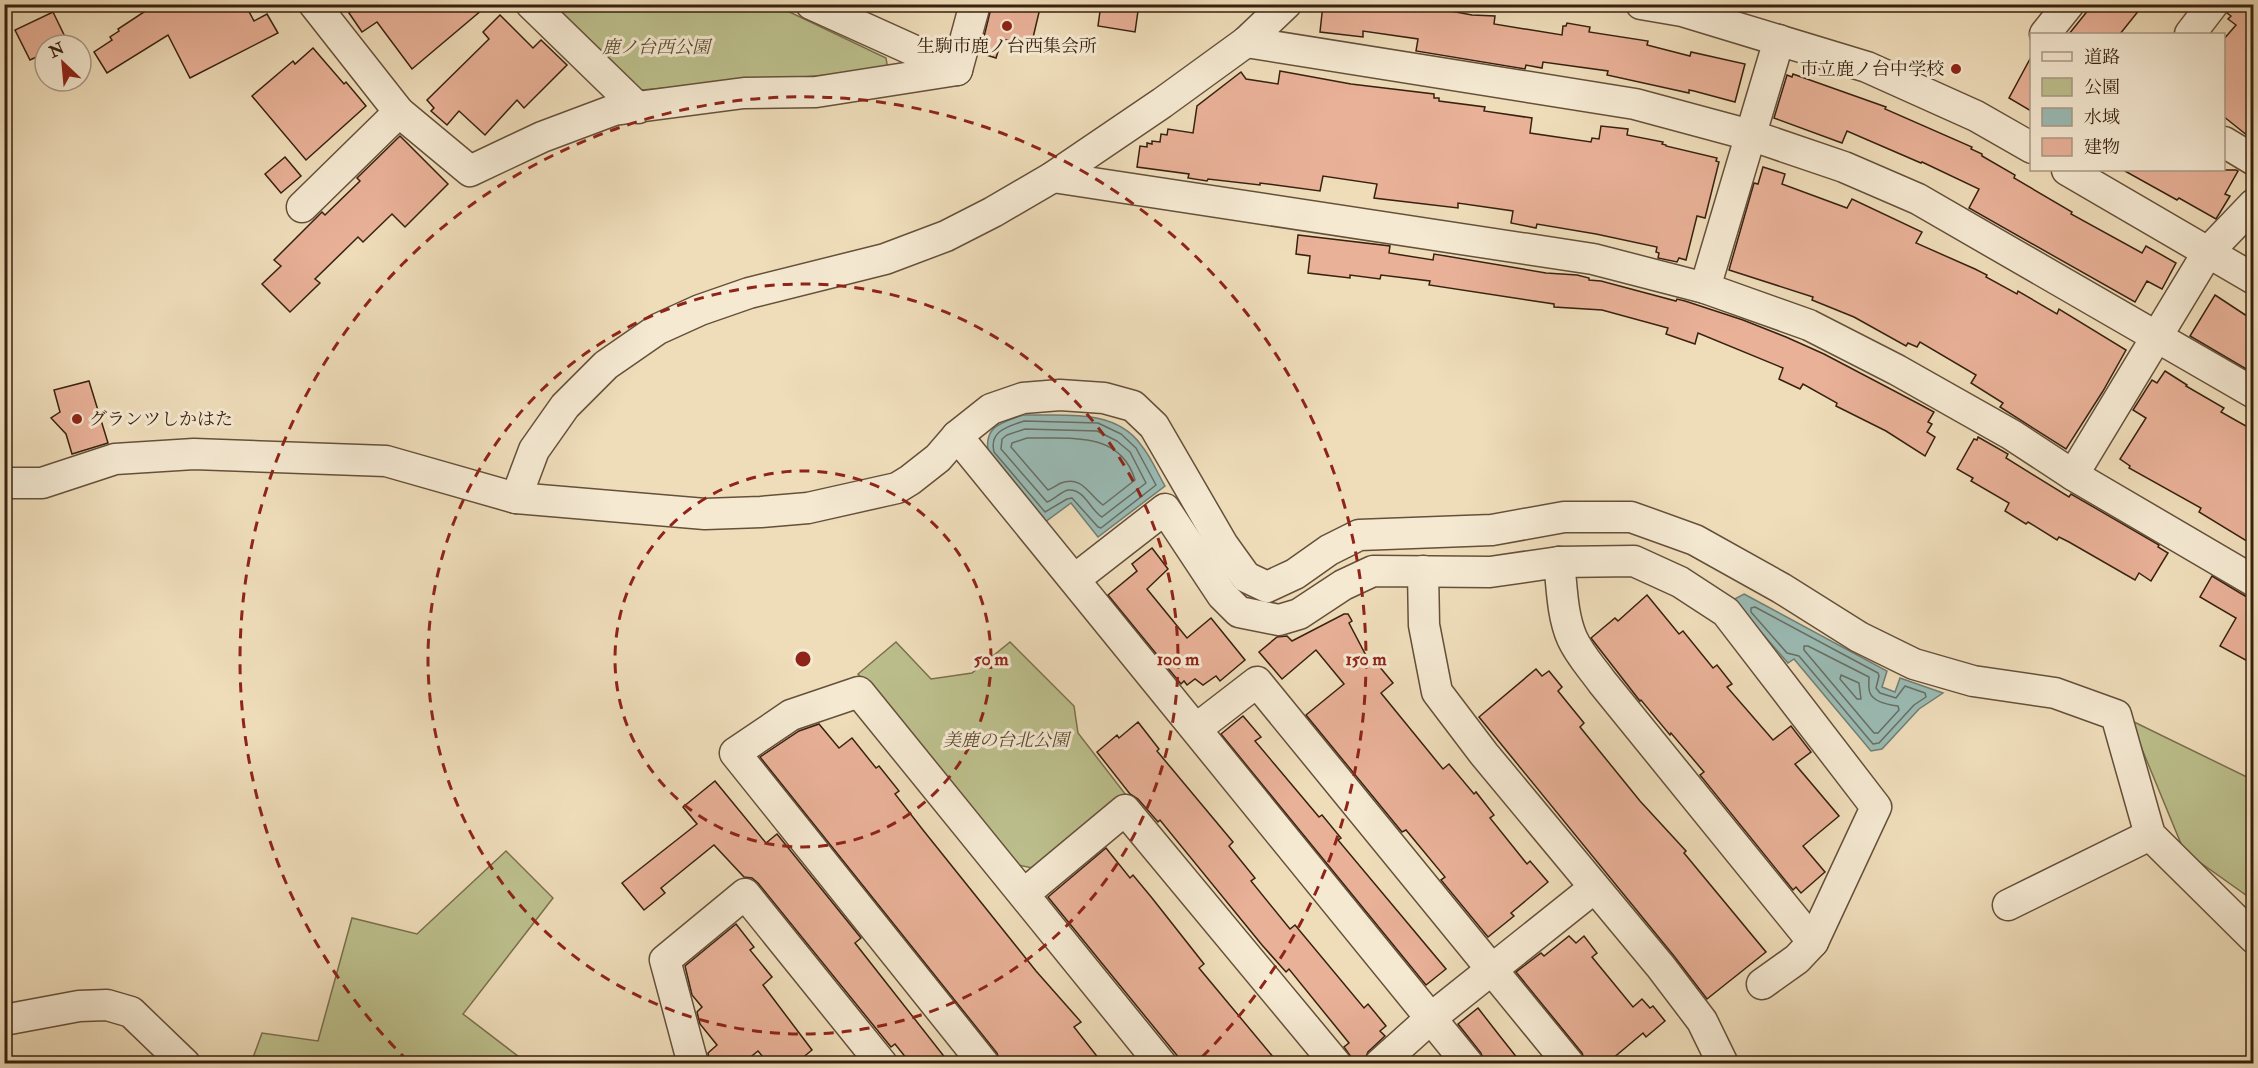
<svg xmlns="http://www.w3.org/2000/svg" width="2258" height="1068" font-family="'IM FELL Double Pica','Noto Serif JP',serif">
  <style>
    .green { fill: #bcc08d; stroke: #7a704e; stroke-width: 1.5 }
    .water { fill: #9abbb5; stroke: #727d73; stroke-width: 1.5 }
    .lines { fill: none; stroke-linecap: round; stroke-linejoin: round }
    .shore { stroke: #686e62; stroke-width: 1.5 }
    .building { fill: #e9b198; stroke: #37210f; stroke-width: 1.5 }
    .minor-casing { stroke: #65503a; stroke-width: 33 }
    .minor { stroke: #f5e9d2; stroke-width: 30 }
    .ring { fill: none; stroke: #8f2418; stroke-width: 3; stroke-dasharray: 10 8 }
    .poi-dot { fill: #8f2418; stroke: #f5e9d2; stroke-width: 2 }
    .labels { text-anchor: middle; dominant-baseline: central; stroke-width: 6; stroke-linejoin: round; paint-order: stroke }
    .poi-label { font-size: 18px; fill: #37210f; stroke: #f5e9d2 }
    .park-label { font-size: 18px; font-style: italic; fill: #58492e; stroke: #f5e9d2 }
    .centre { fill: #8f2418; stroke: #f5e9d2; stroke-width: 3 }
    .ring-label { font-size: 18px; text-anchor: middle; font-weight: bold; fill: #8f2418; stroke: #f5e9d2; stroke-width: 6; stroke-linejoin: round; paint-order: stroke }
  </style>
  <rect width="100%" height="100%" fill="#efddba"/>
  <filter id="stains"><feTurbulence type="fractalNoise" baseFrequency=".00333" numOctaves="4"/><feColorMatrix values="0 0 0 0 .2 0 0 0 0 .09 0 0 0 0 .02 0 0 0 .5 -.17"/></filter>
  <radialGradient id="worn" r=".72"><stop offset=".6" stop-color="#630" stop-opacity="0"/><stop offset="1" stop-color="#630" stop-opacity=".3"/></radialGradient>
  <!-- green -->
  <g class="green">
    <polygon points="563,4 775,5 886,58 888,70 641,90 557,12"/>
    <polygon points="896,642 931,679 972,673 1010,642 1074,706 1078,733 1126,795 1032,868 1014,864 858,674"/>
    <polygon points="2130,720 2253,780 2253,900 2184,851"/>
    <polygon points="506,851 553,898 463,1014 527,1063 251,1063 262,1033 318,1041 352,918 417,934"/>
  </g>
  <!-- water -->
  <g class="water">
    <path d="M1023 415C1063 416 1115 408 1141 445 1151 457 1157 472 1165 486L1098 537 1071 503 1045 522 989 456C982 427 1000 423 1023 415Z"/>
    <polygon points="1744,594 1887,671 1882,687 1895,692 1900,678 1943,693 1919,709 1882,749 1871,751 1794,659 1788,663 1733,600"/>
  </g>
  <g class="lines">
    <!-- shore -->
    <g class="shore">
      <path d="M1024 421 1098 423 1121 434 1136 448 1156 485 1101 528 1098 527 1072 498 1067 499 1045 512 994 452C989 431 1007 427 1024 421Z"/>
      <path d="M1025 429 1097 431 1117 441 1130 452 1146 483 1102 517C1091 511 1084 488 1068 490 1060 492 1054 500 1047 502L1001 449 1002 439 1007 435Z"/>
      <path d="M1027 438C1068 439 1120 430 1135 480L1103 505C1089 495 1082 475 1061 483 1057 485 1053 488 1048 490L1011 447 1012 443Z"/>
      <polygon points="1755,607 1878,673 1879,676 1876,688 1880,693 1896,698 1905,686 1925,693 1926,697 1914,705 1879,743 1873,744 1799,656 1787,653 1751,612 1751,608"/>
      <path d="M1804 646H1808L1869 677C1869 682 1868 688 1870 693 1874 702 1889 705 1898 706L1899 710 1878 733H1874L1804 650Z"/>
      <polygon points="1841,675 1859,683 1861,699 1857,699 1840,679"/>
    </g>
  </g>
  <!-- building -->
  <g class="building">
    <polygon points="156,4 245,4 254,21 267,14 278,33 190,78 168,35 107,73 94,52 112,40 110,37 119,31 118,29"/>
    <polygon points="359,4 489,4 412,69 377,22 362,32 349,13"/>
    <polygon points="992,4 1041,4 1031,46 1002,39 996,58 980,53"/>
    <polygon points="1101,4 1139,4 1135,32 1098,26"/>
    <polygon points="1323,4 1373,7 1373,4 1413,4 1472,15 1495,16 1494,24 1562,35 1563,26 1566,26 1567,23 1590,27 1589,32 1648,41 1647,45 1690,56 1691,52 1745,64 1735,102 1694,91 1689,90 1689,93 1607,75 1608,71 1543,62 1542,68 1526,65 1525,69 1416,51 1418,39 1363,31 1363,37 1320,32"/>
    <polygon points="2093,4 2144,4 2120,34 2069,34"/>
    <polygon points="2230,4 2253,4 2253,140 2223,116 2223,40 2236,25 2228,19 2231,16 2227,13"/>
    <polygon points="53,12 69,45 45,45 45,53 30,60 15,30"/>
    <polygon points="500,15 533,48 541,40 567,65 524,108 517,100 485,135 459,111 447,125 431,111 434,108 427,100 489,39 483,32"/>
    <polygon points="313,48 344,84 346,82 366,106 306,160 252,96 293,61 295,64"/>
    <polygon points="2031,57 2031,111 2009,98"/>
    <polygon points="1280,71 1351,84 1434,94 1434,98 1439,98 1439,101 1485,107 1484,111 1532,118 1530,133 1591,142 1592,138 1599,139 1601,126 1628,129 1627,135 1663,142 1662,144 1666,145 1666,146 1717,158 1716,161 1719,162 1705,218 1697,216 1686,260 1679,258 1677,262 1658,258 1659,253 1656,252 1657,247 1596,234 1537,224 1536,228 1511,223 1513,211 1458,203 1458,208 1374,198 1377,184 1323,176 1320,191 1260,183 1260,185 1208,179 1207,181 1188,178 1189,174 1137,167 1140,146 1147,147 1147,143 1152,144 1152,141 1160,142 1161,134 1167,135 1168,129 1193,133 1197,106 1241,72 1246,79 1278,84"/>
    <polygon points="1793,74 1886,107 1885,109 1972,147 1971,149 1982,154 1982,156 2015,175 2014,178 2072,212 2071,214 2142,253 2146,246 2176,263 2162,289 2147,281 2135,302 1969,208 1979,189 1922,162 1921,163 1847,131 1842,143 1774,118 1787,75 1792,77"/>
    <polygon points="400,136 448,184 405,227 392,214 363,242 358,237 315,279 320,283 290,312 262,284 281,266 274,260 322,212 325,215 360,181 357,178"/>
    <polygon points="285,157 301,176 281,193 265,174"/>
    <polygon points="1763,167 1785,174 1782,184 1847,208 1852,199 1922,232 1916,243 1975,269 1987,275 1986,277 2017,294 2018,291 2057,314 2059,309 2126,350 2103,391 2066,449 2000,407 2003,403 1971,383 1976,375 1920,342 1917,347 1908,343 1906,346 1854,317 1812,300 1813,297 1729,270 1754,183 1758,184"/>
    <polygon points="2123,170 2236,170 2238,171 2225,194 2230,196 2216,219 2179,198 2177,200"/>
    <polygon points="1298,235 1390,246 1389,253 1433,260 1434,254 1546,273 1577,275 1589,278 1589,280 1601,281 1676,301 1677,299 1685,301 1743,320 1786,337 1824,354 1921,405 1934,412 1928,422 1932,424 1927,432 1935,437 1925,456 1886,431 1836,406 1837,403 1803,384 1800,389 1779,379 1783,368 1698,333 1695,344 1666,334 1668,328 1602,310 1554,307 1554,304 1429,285 1430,281 1381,275 1380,279 1350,275 1350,278 1308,273 1310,256 1296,254"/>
    <polygon points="2215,295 2253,320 2253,373 2190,336"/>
    <polygon points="2165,371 2187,385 2186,386 2224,408 2221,412 2253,430 2253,545 2199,512 2201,508 2129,468 2130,466 2120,459 2146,418 2133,410 2152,380 2157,383"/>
    <polygon points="89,381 108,443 72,454 66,434 51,418 60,412 54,390"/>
    <polygon points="1978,437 2008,454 2006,458 2069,497 2071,494 2159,545 2158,547 2168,553 2151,581 2139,573 2135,580 2069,542 2059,537 2057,540 2028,522 2026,524 2005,511 2009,503 1971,481 1973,478 1957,469 1974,439 1977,440"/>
    <polygon points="1152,548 1168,569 1147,589 1187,638 1211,618 1245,660 1220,681 1216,676 1203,685 1195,679 1187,685 1184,681 1181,684 1108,595 1137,571 1132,564"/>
    <polygon points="2212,576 2245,596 2253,598 2253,664 2220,646 2236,618 2200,597"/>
    <polygon points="1647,595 1679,634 1683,631 1713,668 1717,665 1732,684 1727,687 1773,740 1791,726 1811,752 1795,764 1839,816 1803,846 1825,872 1801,893 1796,887 1793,890 1700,775 1704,772 1671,733 1670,735 1641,700 1640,701 1591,638 1615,618 1618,621"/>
    <polygon points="1344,614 1348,614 1352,621 1349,623 1370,663 1374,660 1393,683 1381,693 1443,769 1449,764 1474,794 1476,792 1494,815 1490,818 1527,864 1530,861 1548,882 1511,913 1514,916 1488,937 1441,880 1445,877 1406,830 1402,832 1306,715 1344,684 1316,650 1282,679 1259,652 1277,637 1287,636 1292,641"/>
    <polygon points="1536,669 1542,676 1549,671 1562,687 1558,691 1584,723 1580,727 1640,801 1686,851 1684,853 1766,952 1707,999 1674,956 1479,717"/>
    <polygon points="1243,716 1261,737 1255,741 1319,817 1322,815 1341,838 1338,840 1446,969 1426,985 1221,734"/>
    <polygon points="1138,722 1159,749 1157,751 1233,842 1229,846 1255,878 1251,881 1290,929 1295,925 1364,1008 1368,1004 1386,1026 1380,1031 1385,1036 1368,1052 1363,1064 1357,1064 1351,1057 1344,1047 1349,1043 1289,969 1286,972 1262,945 1160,820 1158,822 1138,799 1130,794 1097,752 1117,735 1119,738"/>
    <polygon points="819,724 839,748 852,738 876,768 879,766 899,791 895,794 923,830 1036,971 1081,1022 1074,1027 1103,1064 1001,1064 997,1053 760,757 799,731"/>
    <polygon points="715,781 766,843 777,834 861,938 855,943 950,1064 911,1064 895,1044 891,1047 758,883 752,878 744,877 714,845 661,888 665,893 644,910 622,883 697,824 683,807"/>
    <polygon points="1106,848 1130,878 1133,875 1152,898 1204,964 1199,968 1279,1064 1184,1064 1048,897"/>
    <polygon points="736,924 754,947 750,950 772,977 763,985 812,1050 795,1064 769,1064 758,1051 742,1064 710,1064 708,1053 717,1045 700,1024 697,1012 702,1007 692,995 685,966"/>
    <polygon points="1569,936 1576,943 1584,936 1597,953 1592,957 1633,1007 1642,999 1650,1008 1653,1006 1665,1021 1646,1037 1643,1033 1606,1064 1586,1064 1582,1053 1516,972 1541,953 1544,956"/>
    <polygon points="1478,1008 1499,1035 1522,1064 1485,1064 1481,1053 1458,1024"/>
  </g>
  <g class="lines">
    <!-- minor casing -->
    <g class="minor-casing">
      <g id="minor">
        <polyline points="314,4 399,112 470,171 542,137 614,110 744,93 816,92 957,70 975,4"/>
        <polyline points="531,4 638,108"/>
        <polyline points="811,4 957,70"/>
        <polyline points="1641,4 1682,11 1867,67 1976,116 2032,148"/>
        <polyline points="2045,34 2069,4"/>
        <polyline points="2190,34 2213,4"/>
        <polyline points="1246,42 1635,104 1750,135 1844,167 1918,199 2254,393"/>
        <polyline points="2224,142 2254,160"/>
        <polyline points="2067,170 2254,279"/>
        <polyline points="1053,177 1593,259 1705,288 1809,325 1897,370 2012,435 2073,475 2254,581"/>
        <polyline points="302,207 399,112"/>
        <polyline points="1705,288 1779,40"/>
        <polyline points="957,436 1468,1064"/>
        <polyline points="2073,475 2208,252 2254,204"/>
        <polyline points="4,483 42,483 115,459 194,454 386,461 516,498 705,514 761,512 808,508 897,488 910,480 938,458 957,436 991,409 1023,398 1060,395 1104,398 1133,406 1154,426 1223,545 1246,577 1267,587 1295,574 1329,550 1359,535 1492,530 1564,517 1631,517 1695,540 1781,588 1859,637 1914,664 1973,681 2055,693 2116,715 2150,835 2254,938"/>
        <polyline points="516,498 534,450 565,406 606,365 658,329 700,310 749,293 885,259 946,236 993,212 1053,177 1162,103 1246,42 1286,4"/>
        <path d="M1559 562C1562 587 1562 615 1572 638 1579 654 1592 668 1602 682L1813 942"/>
        <polyline points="1423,571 1424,625 1437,692 1484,754 1661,967 1702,1021 1723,1064"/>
        <polyline points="1075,579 1165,509 1222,595 1239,612 1279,620 1299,614 1343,585 1373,571 1490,572 1559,562 1634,561 1680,582 1726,612 1876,807 1813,942 1797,959 1762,984"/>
        <polyline points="1196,729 1257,682 1569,1064"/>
        <polyline points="1024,894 1125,810 1336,1064"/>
        <polyline points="2008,905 2150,835"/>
        <polyline points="4,1020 79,1006 107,1005 131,1012 185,1064"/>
        <polyline points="693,1064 665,960 745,894 882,1064"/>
        <polyline points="984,1064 735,753 791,715 859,692 1161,1064"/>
        <polyline points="1380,1064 1431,1018 1594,888"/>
      </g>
    </g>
    <!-- minor -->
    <use href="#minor" class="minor"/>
  </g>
  <!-- distance rings -->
  <g class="ring">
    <circle cx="803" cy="659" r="188"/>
    <circle cx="803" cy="659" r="375"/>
    <path d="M408 1061A563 563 0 1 1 1198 1061"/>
  </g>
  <!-- markers -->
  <g class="poi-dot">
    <circle cx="1007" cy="26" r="6"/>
    <circle cx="1956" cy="69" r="6"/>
    <circle cx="77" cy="419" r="6"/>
  </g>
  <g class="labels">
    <!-- poi labels -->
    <g class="poi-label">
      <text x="1007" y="46">生駒市鹿ノ台西集会所</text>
      <text x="1944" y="69" text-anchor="end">市立鹿ノ台中学校</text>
      <text x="89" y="419" text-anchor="start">グランツしかはた</text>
    </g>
    <!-- park labels -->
    <g class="park-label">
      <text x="656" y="47">鹿ノ台西公園</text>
      <text x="1006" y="740">美鹿の台北公園</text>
    </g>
  </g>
  <circle cx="803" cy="659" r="9" class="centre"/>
  <g class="ring-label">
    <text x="991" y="665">50 m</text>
    <text x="1178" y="665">100 m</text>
    <text x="1366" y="665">150 m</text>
  </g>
  <!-- margin -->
  <rect width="2258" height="1068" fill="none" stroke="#efddba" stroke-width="24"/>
  <rect x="6" y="6" width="2246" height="1056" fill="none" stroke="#37210f" stroke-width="3"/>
  <rect x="12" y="12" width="2234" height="1044" fill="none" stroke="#37210f" stroke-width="1.5"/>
  <!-- legend -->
  <rect x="2030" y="33" width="195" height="138" fill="#f5e9d2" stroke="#a99984" stroke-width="1.5"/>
  <rect x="2042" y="52" width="30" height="9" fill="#f5e9d2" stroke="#a99984" stroke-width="1.5"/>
  <text x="2084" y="63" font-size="18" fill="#37210f">道路</text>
  <rect x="2042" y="78" width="30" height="18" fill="#bcc08d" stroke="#a99984" stroke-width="1.5"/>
  <text x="2084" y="93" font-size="18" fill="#37210f">公園</text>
  <rect x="2042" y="108" width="30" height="18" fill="#9abbb5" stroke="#a99984" stroke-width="1.5"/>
  <text x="2084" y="123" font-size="18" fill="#37210f">水域</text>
  <rect x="2042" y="138" width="30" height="18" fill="#e9b198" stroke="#a99984" stroke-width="1.5"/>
  <text x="2084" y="153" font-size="18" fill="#37210f">建物</text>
  <!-- north arrow -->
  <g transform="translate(63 63) rotate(334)"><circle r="28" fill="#f5e9d2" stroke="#a99984" stroke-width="1.5"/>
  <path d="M0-4.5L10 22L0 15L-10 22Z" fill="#8f2418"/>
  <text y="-9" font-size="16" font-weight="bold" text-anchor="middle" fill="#37210f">N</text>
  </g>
  <rect width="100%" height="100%" filter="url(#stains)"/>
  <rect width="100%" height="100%" fill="url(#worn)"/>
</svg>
